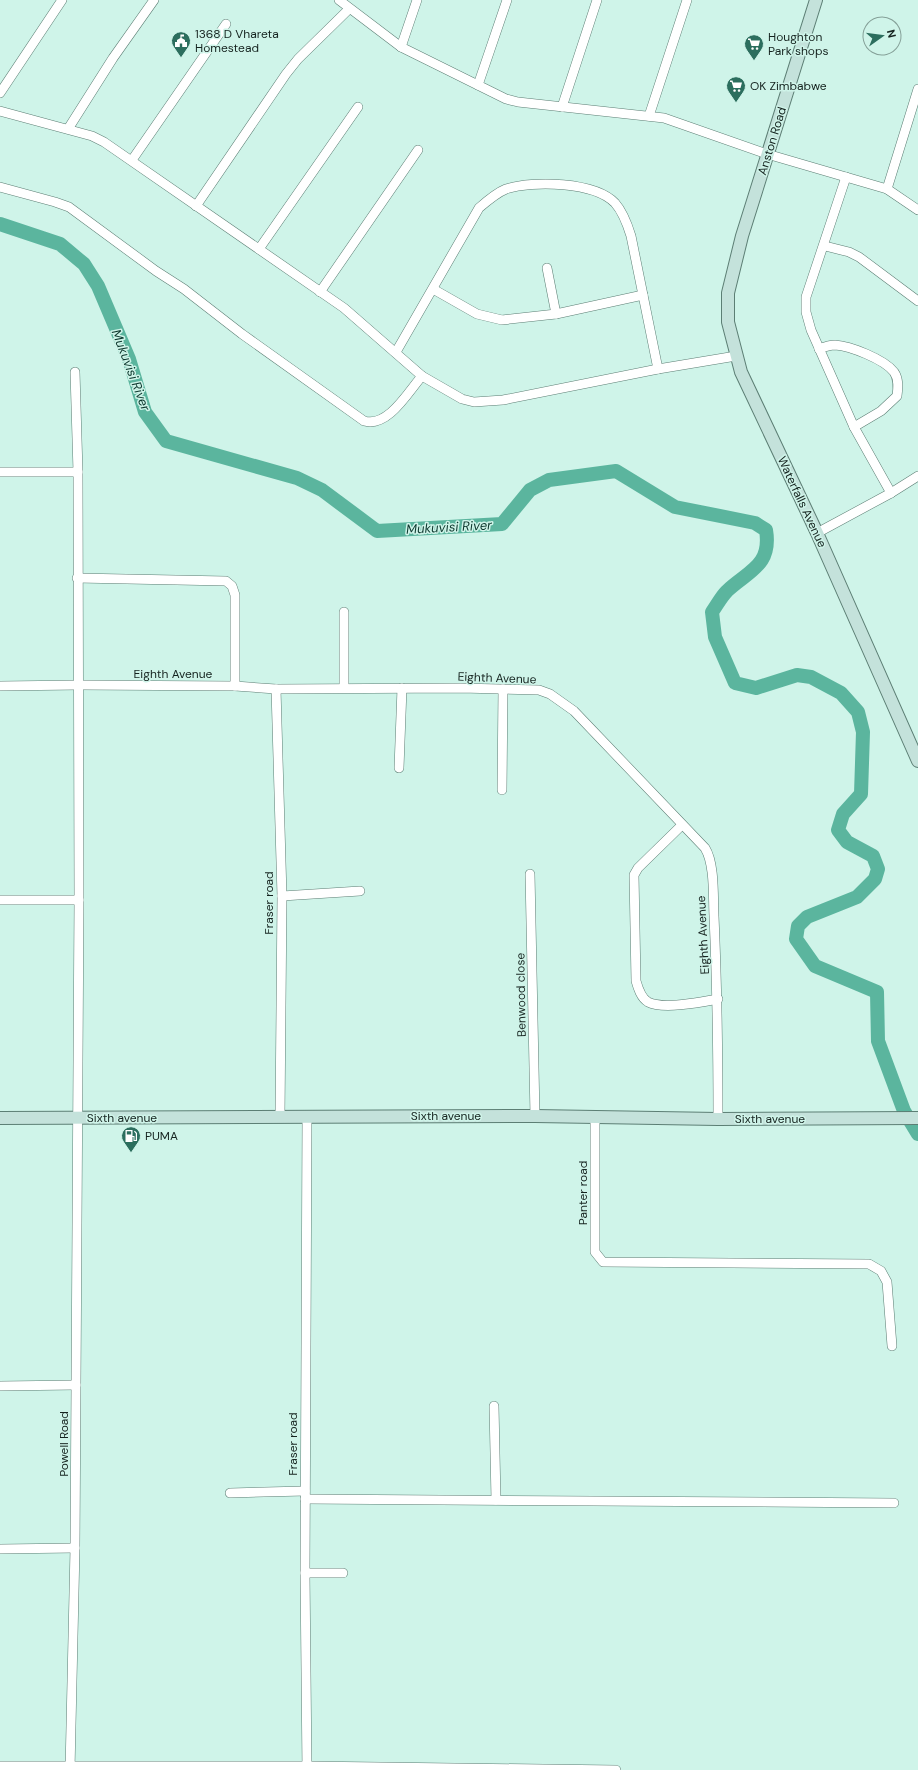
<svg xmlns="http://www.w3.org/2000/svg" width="918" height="1770" font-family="'DM Sans',sans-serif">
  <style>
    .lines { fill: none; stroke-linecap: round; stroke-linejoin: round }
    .river { stroke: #5bb59e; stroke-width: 14 }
    .street-casing { stroke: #5c7e74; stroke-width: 10 }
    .secondary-casing { stroke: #5c7e74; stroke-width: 14 }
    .street { stroke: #fff; stroke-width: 9 }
    .secondary { stroke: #c4e2db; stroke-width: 12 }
    .labels { text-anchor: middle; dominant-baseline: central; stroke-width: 3; stroke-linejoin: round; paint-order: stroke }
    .poi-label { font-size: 12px; fill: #15231f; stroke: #cff4e9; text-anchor: start }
    .street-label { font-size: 12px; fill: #15231f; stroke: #cff4e9 }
    .water-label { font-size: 13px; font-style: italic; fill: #0c372d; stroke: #cff4e9 }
  </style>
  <rect width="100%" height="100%" fill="#cff4e9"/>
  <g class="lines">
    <!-- river -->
    <path class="river" d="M0 224 60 244 84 264 98 286 129 359 145 412 166 441 297 478 322 490 377 531 502 524 530 490 549 480 616 471 675 507 755 523 766 530C772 566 748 571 727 591 721 597 717 605 712 612L715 637 735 683 756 688 797 675 811 677 841 693 858 712 863 732 861 794 843 814 838 830 847 842 873 856 878 869 875 879 857 897 807 917 798 926 796 939 815 966 877 992 878 1041 904 1111 918 1134"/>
    <!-- street casing -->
    <g class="street-casing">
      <g id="street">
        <polyline points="339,0 401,47 506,99 518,102 664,118 767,154 887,189 918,210"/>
        <polyline points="401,47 417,0"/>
        <polyline points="478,85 507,0"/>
        <polyline points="0,93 62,0"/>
        <polyline points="562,107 597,0"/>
        <polyline points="0,111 92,136 104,142 344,308 422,376 462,399 474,402 503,400 658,369 736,356"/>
        <polyline points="649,116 687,0"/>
        <polyline points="68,129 113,58 154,0"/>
        <polyline points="132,160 226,24"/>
        <polyline points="846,177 806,297 806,312 811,330 854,427 891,493"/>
        <path d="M0 187 55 202 69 207 156 271 184 289 242 334 364 421C388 428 408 392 422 376"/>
        <polyline points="887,189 918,89"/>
        <polyline points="196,206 286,74 298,59 349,9"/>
        <polyline points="825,246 849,252 859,257 918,301"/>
        <polyline points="259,249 358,107"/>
        <polyline points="547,268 556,314"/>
        <polyline points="433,289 477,314 502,320 556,314 643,295"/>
        <polyline points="320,292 418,150"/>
        <path d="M819 349C824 347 830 345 835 345 850 346 884 359 894 372 899 379 898 388 897 396L881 411 854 427"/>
        <path d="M396 352 479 208C487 201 496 193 506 189 533 180 595 182 615 203 623 212 627 223 631 236L658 369"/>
        <polyline points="0,472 78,472"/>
        <polyline points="817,533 891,493 918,476"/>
        <polyline points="77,578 226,581 232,586 235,595 235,686"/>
        <path d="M0 686 79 685 235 686 276 689 461 688 539 690 550 694 574 711 705 848C715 864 713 897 714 916 717 984 718 1051 718 1119"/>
        <polyline points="344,688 344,612"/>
        <polyline points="276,689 282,896 280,1117"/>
        <polyline points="399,768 402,688"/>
        <polyline points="502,790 503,689"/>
        <path d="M682 825 638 868 634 875 636 981C638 988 641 998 648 1002 663 1010 702 1002 718 999"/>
        <polyline points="530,874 535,1116"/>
        <polyline points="282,896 360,891"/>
        <polyline points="0,900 79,900"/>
        <polyline points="307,1117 305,1573 307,1770"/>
        <polyline points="595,1117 595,1252 603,1262 869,1264 881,1271 887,1282 892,1346"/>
        <polyline points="0,1386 76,1385"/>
        <polyline points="494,1406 496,1500"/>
        <polyline points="230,1493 305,1491"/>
        <polyline points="305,1499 894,1503"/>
        <polyline points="0,1549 75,1548"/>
        <polyline points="305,1573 343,1573"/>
        <polyline points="0,1766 307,1766 616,1770"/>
        <polyline points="70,1770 75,1548 79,900 78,472 75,372"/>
      </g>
    </g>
    <!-- secondary casing -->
    <g class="secondary-casing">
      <g id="secondary">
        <polyline points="816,0 742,236 728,293 728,322 741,372 817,533 918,761"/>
        <polyline points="0,1118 535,1116 718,1119 918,1118"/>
      </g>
    </g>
    <!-- street -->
    <use href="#street" class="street"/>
    <!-- secondary -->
    <use href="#secondary" class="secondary"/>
  </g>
  <!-- icons -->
  <defs>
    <g id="civic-pin" transform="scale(1)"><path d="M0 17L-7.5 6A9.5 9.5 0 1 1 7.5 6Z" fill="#2c6e5e" stroke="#cff4e9"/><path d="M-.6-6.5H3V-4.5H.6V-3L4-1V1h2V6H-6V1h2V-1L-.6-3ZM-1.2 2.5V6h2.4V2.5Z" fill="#fff"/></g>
    <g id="supermarket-pin" transform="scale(1)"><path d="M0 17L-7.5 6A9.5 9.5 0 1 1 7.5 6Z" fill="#2c6e5e" stroke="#cff4e9"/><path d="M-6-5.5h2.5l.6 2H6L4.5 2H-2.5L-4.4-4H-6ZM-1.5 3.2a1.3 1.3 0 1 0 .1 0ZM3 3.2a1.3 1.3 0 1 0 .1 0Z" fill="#fff"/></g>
    <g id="fuel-pin" transform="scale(1)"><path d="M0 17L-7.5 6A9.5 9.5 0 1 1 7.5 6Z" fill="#2c6e5e" stroke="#cff4e9"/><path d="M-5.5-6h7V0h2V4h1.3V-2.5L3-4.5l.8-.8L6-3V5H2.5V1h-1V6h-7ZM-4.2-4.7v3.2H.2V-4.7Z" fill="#fff"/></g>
  </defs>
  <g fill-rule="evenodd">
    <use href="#civic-pin" x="181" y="41"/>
    <use href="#supermarket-pin" x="754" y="44"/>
    <use href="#supermarket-pin" x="736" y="86"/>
    <use href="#fuel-pin" x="131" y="1136"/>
  </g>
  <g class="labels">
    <!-- poi labels -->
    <g class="poi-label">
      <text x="195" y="34">1368 D Vhareta<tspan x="195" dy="14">Homestead</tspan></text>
      <text x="768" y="37">Houghton<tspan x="768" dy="14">Park shops</tspan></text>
      <text x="750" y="86">OK Zimbabwe</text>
      <text x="145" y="1136">PUMA</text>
    </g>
    <!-- street labels -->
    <g class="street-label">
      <text transform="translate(772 141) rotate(-73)">Anston Road</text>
      <text transform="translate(802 502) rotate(65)">Waterfalls Avenue</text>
      <text x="173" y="674">Eighth Avenue</text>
      <text transform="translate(497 678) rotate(2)">Eighth Avenue</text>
      <text transform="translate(269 903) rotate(-90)">Fraser road</text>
      <text transform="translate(703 935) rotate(-93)">Eighth Avenue</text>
      <text transform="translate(521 995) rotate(-91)">Benwood close</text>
      <text x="446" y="1116">Sixth avenue</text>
      <text x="122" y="1118">Sixth avenue</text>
      <text x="770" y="1119">Sixth avenue</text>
      <text transform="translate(583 1193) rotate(-90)">Panter road</text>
      <text transform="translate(64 1444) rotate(-90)">Powell Road</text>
      <text transform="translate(293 1444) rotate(-90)">Fraser road</text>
    </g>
    <!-- water labels -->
    <g class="water-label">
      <text transform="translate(131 370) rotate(69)">Mukuvisi River</text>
      <text transform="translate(449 527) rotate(-3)">Mukuvisi River</text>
    </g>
  </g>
  <!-- north arrow -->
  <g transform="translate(882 36) rotate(76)"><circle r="19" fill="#cff4e9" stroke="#85a098"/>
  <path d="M0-3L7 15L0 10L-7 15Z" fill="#2c6e5e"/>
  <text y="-6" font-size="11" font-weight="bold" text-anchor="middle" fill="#15231f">N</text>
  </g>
</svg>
